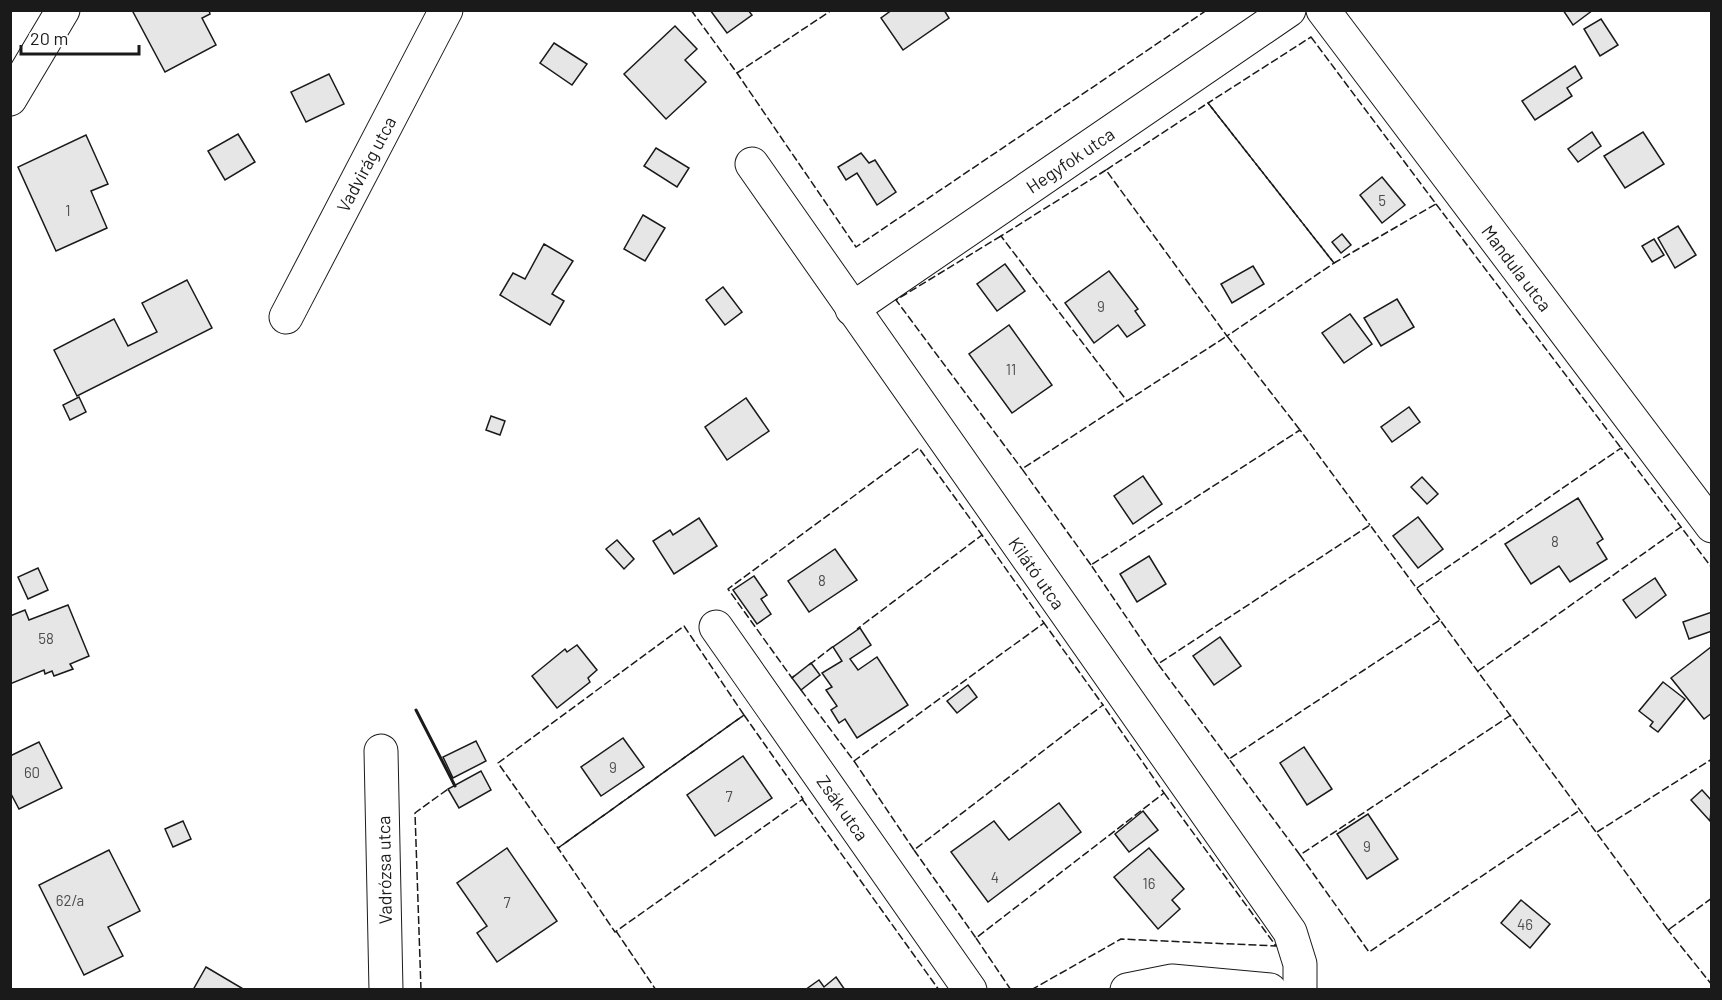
<svg xmlns="http://www.w3.org/2000/svg" width="1722" height="1000" font-family="Barlow,sans-serif">
  <style>
    .building { fill: #e6e6e6; stroke: #1a1a1a; stroke-width: 1.5 }
    .lines { fill: none; stroke-linecap: round; stroke-linejoin: round }
    .minor-casing { stroke: #1a1a1a; stroke-width: 35 }
    .minor { stroke: #fff; stroke-width: 33 }
    .fence { stroke: #1a1a1a; stroke-width: 1.5; stroke-dasharray: 8 3; stroke-linecap: butt }
    .wall { stroke: #1a1a1a; stroke-width: 3 }
    .labels { text-anchor: middle; dominant-baseline: central; stroke-width: 4.5; stroke-linejoin: round; paint-order: stroke }
    .number-label { font-size: 15px; fill: #4d4d4d }
    .street-label { font-size: 18px; fill: #1a1a1a; stroke: #fff }
  </style>
  <rect width="100%" height="100%" fill="#fff"/>
  <!-- building -->
  <g class="building">
    <polygon points="132,10 209,10 210,14 202,18 216,45 165,72"/>
    <polygon points="710,10 748,10 752,15 727,33"/>
    <polygon points="892,10 944,10 949,18 903,50 881,18"/>
    <polygon points="1563,10 1593,10 1573,25"/>
    <polygon points="1601,19 1618,45 1600,56 1584,29"/>
    <polygon points="675,26 697,49 685,60 706,82 666,119 624,74"/>
    <polygon points="554,43 587,64 572,85 540,63"/>
    <polygon points="1575,66 1582,78 1567,88 1572,96 1535,120 1522,101"/>
    <polygon points="329,74 344,104 306,122 291,92"/>
    <polygon points="1592,132 1601,146 1578,162 1568,149"/>
    <polygon points="1643,132 1664,164 1625,188 1604,156"/>
    <polygon points="238,134 255,162 225,180 208,151"/>
    <polygon points="86,135 108,184 91,191 107,228 56,251 18,167"/>
    <polygon points="656,148 689,168 677,187 644,166"/>
    <polygon points="861,153 869,163 875,160 896,192 877,205 857,173 846,180 838,167"/>
    <polygon points="1382,177 1405,205 1382,223 1360,195"/>
    <polygon points="643,215 665,228 645,261 624,249"/>
    <polygon points="1678,226 1696,255 1675,268 1658,238"/>
    <polygon points="1342,234 1351,245 1341,253 1332,242"/>
    <polygon points="1654,239 1664,255 1652,262 1642,246"/>
    <polygon points="544,244 573,261 552,294 564,301 550,325 500,295 513,273 525,279"/>
    <polygon points="1005,264 1025,291 997,311 977,284"/>
    <polygon points="1253,266 1264,284 1232,303 1221,284"/>
    <polygon points="1109,271 1138,309 1135,311 1145,325 1127,337 1118,325 1094,343 1065,303"/>
    <polygon points="187,280 212,328 77,396 54,350 114,319 128,346 157,332 142,303"/>
    <polygon points="723,287 742,312 725,325 706,300"/>
    <polygon points="1397,299 1414,327 1381,346 1364,318"/>
    <polygon points="1350,314 1372,344 1344,363 1322,333"/>
    <polygon points="1009,325 1052,385 1012,413 969,354"/>
    <polygon points="79,397 86,412 70,420 63,405"/>
    <polygon points="746,398 769,431 727,460 705,427"/>
    <polygon points="1409,407 1420,422 1392,442 1381,427"/>
    <polygon points="491,416 505,421 500,435 486,430"/>
    <polygon points="1143,476 1162,504 1133,524 1114,496"/>
    <polygon points="1422,477 1438,494 1427,504 1411,487"/>
    <polygon points="1578,498 1603,539 1597,543 1607,559 1570,582 1559,566 1531,584 1505,544"/>
    <polygon points="1418,517 1443,549 1418,568 1393,536"/>
    <polygon points="699,518 717,546 674,574 653,541 670,530 673,535"/>
    <polygon points="617,540 634,559 624,569 606,549"/>
    <polygon points="835,549 857,580 809,612 788,581"/>
    <polygon points="1149,556 1166,584 1137,602 1120,574"/>
    <polygon points="38,568 48,590 28,599 18,577"/>
    <polygon points="754,576 767,595 761,599 771,614 757,624 733,590"/>
    <polygon points="1655,578 1666,595 1636,618 1623,600"/>
    <polygon points="68,605 89,656 70,664 73,669 54,676 52,671 45,674 44,670 10,684 10,616 25,610 29,620"/>
    <polygon points="1712,612 1712,631 1689,639 1683,622"/>
    <polygon points="860,628 871,645 850,659 858,670 877,657 908,705 857,738 845,719 839,723 831,710 837,706 826,690 832,687 822,673 842,661 833,647"/>
    <polygon points="1220,637 1241,666 1214,685 1193,656"/>
    <polygon points="577,645 597,670 588,678 590,682 557,708 532,676 565,649 567,652"/>
    <polygon points="1711,647 1712,713 1704,719 1671,678"/>
    <polygon points="811,663 820,675 801,690 792,678"/>
    <polygon points="1663,682 1685,699 1658,732 1650,726 1653,722 1639,711"/>
    <polygon points="968,685 977,697 957,713 947,701"/>
    <polygon points="623,738 644,767 601,796 581,767"/>
    <polygon points="476,741 486,761 453,778 443,757"/>
    <polygon points="39,742 62,788 19,809 10,792 10,756"/>
    <polygon points="1304,747 1332,789 1307,805 1280,763"/>
    <polygon points="743,756 772,798 715,836 687,795"/>
    <polygon points="481,771 491,790 459,808 448,789"/>
    <polygon points="1702,790 1712,801 1710,821 1691,800"/>
    <polygon points="1059,803 1081,832 988,902 951,852 994,821 1009,840"/>
    <polygon points="1143,811 1158,830 1129,852 1115,834"/>
    <polygon points="1368,814 1398,859 1367,879 1337,834"/>
    <polygon points="183,821 191,839 173,847 165,829"/>
    <polygon points="507,848 557,921 497,962 477,933 487,926 457,883"/>
    <polygon points="1149,848 1184,889 1172,900 1180,909 1158,929 1114,877"/>
    <polygon points="109,850 140,911 108,927 123,956 84,975 39,885"/>
    <polygon points="1521,900 1550,924 1530,948 1501,923"/>
    <polygon points="206,967 245,990 193,990"/>
    <polygon points="836,977 845,990 805,990 819,980 824,987"/>
  </g>
  <g class="lines">
    <!-- minor casing -->
    <g class="minor-casing">
      <g id="minor">
        <polyline points="1323,10 1712,526"/>
        <polyline points="10,99 63,10"/>
        <polyline points="752,164 1290,932 1300,964 1300,990"/>
        <polyline points="852,309 1289,10"/>
        <polyline points="286,317 446,10"/>
        <polyline points="716,627 970,990"/>
        <polyline points="381,751 386,990"/>
        <polyline points="1127,990 1172,981 1270,990"/>
      </g>
    </g>
    <!-- minor -->
    <use href="#minor" class="minor"/>
    <!-- fence -->
    <g class="fence">
      <polyline points="691,10 737,73 856,247 1207,10"/>
      <polygon points="1311,37 1436,204 1334,263 1208,103"/>
      <polyline points="737,73 832,10"/>
      <polygon points="1208,103 1334,263 1227,336 1106,170"/>
      <polyline points="1106,170 1001,236 1127,401"/>
      <polyline points="1436,204 1621,448"/>
      <polyline points="1001,236 896,300 1022,469"/>
      <polyline points="1091,565 1022,469 1227,336 1300,430"/>
      <polyline points="1417,588 1621,448 1681,527"/>
      <polygon points="684,626 744,715 558,848 498,763"/>
      <polyline points="1158,664 1091,565 1300,430 1370,525"/>
      <polyline points="809,665 835,645"/>
      <polyline points="1478,671 1681,527 1712,568"/>
      <polyline points="794,676 792,678 728,589 919,448 982,535"/>
      <polyline points="801,690 854,761 1044,623 982,535 857,629"/>
      <polygon points="744,715 803,799 615,932 558,848"/>
      <polyline points="1511,715 1300,855 1369,952 1580,810"/>
      <polyline points="1229,759 1158,664 1370,525 1440,620"/>
      <polyline points="854,761 914,850 1103,705 1044,623"/>
      <polyline points="802,799 939,990"/>
      <polyline points="1597,832 1712,759"/>
      <polyline points="914,850 976,938 1164,793 1103,705"/>
      <polyline points="1300,855 1229,759 1440,620 1668,930 1712,898"/>
      <polyline points="1670,929 1668,930 1712,985"/>
      <polyline points="616,931 656,990"/>
      <polyline points="976,938 1011,990"/>
      <polyline points="421,990 415,813 448,789"/>
      <polyline points="1031,990 1121,939 1276,946 1164,793"/>
    </g>
    <!-- wall -->
    <polyline class="wall" points="416,710 455,786"/>
  </g>
  <g class="labels">
    <!-- number labels -->
    <g class="number-label">
      <text x="1382" y="200">5</text>
      <text x="68" y="210">1</text>
      <text x="1101" y="306">9</text>
      <text x="1011" y="369">11</text>
      <text x="1555" y="541">8</text>
      <text x="822" y="580">8</text>
      <text x="46" y="638">58</text>
      <text x="613" y="767">9</text>
      <text x="32" y="772">60</text>
      <text x="729" y="796">7</text>
      <text x="1367" y="846">9</text>
      <text x="995" y="877">4</text>
      <text x="1149" y="883">16</text>
      <text x="70" y="900">62/a</text>
      <text x="507" y="902">7</text>
      <text x="1525" y="924">46</text>
    </g>
    <!-- street labels -->
    <g class="street-label">
      <text transform="translate(1070 160) rotate(-34)">Hegyfok utca</text>
      <text transform="translate(366 164) rotate(-62)">Vadvirág utca</text>
      <text transform="translate(1517 268) rotate(53)">Mandula utca</text>
      <text transform="translate(1037 573) rotate(55)">Kilátó utca</text>
      <text transform="translate(843 808) rotate(55)">Zsák utca</text>
      <text transform="translate(384 870) rotate(-91)">Vadrózsa utca</text>
    </g>
  </g>
  <!-- border -->
  <rect width="1722" height="1000" fill="none" stroke="#1a1a1a" stroke-width="24"/>
  <!-- scale -->
  <path d="M21 45v9h118v-9" fill="none" stroke="#1a1a1a" stroke-width="3"/>
  <text x="30" y="45" font-size="18" fill="#1a1a1a" stroke="#ffffff" stroke-width="4.5" paint-order="stroke">20 m</text>
</svg>
